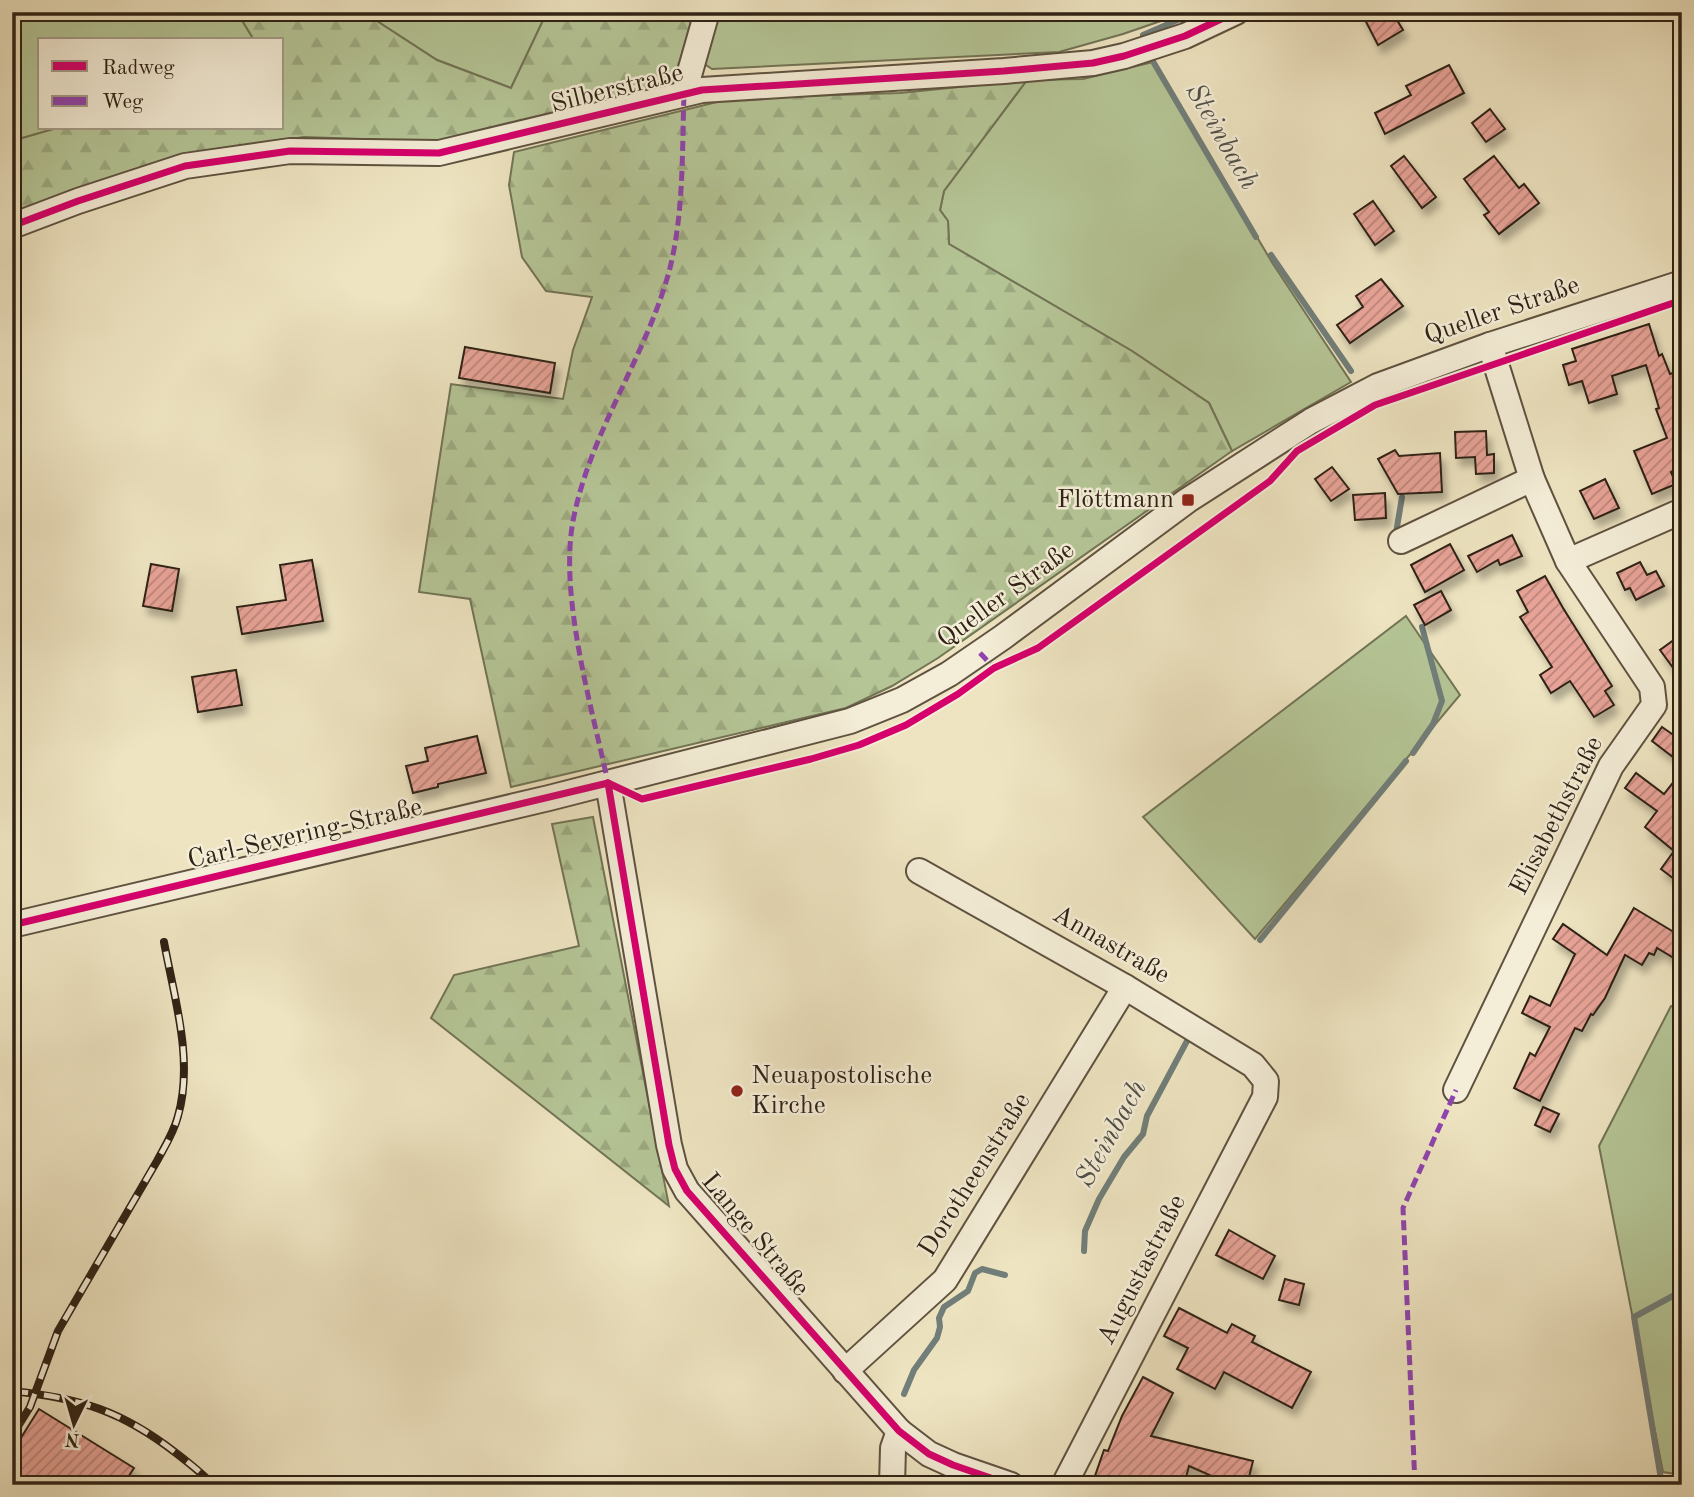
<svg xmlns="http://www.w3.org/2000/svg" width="1694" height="1497" font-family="'Old Standard TT',serif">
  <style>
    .grass { fill: #b5c596; stroke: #727456; stroke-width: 2 }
    .forest { fill: url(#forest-firs); stroke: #727456; stroke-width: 2 }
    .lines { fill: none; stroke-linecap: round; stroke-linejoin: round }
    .stream { stroke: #717e79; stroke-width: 6 }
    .building { fill: url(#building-hatch); stroke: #2f2215; stroke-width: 2; filter: url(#shadow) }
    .minor-casing { stroke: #5f5240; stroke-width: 28 }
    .minor { stroke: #f4edd7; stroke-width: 24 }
    .rail-casing { stroke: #2f2215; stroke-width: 8 }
    .rail { stroke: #f4edd7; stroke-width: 5; stroke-dasharray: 16; stroke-linecap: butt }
    .quiet { stroke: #8e44ad; stroke-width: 5; stroke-dasharray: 10 5; stroke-linecap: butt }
    .cycleway-casing { stroke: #f4edd7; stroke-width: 11 }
    .cycleway { stroke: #d6006c; stroke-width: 7 }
    .poi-dot { fill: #8f2418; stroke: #f4edd7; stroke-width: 2.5 }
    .labels { text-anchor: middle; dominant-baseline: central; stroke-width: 5; stroke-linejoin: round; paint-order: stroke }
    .street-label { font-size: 26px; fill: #2f2215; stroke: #f4edd7 }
    .poi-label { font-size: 26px; fill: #2f2215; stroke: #f4edd7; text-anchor: end }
    .water-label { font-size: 28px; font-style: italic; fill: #505047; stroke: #f4edd7 }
  </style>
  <defs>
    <pattern id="forest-firs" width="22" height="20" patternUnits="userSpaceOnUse" patternTransform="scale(1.75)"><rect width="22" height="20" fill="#b5c596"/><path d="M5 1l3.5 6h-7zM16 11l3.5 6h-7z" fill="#9ca980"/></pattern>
    <pattern id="building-hatch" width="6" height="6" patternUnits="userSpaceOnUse" patternTransform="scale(1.75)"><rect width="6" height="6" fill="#e7a397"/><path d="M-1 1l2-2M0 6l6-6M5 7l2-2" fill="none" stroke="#bc847a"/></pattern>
    <filter id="shadow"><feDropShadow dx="4.5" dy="8" stdDeviation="3.5" flood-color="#0004"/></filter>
  </defs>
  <rect width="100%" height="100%" fill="#eee4c1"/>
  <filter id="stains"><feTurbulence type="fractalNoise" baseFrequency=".00286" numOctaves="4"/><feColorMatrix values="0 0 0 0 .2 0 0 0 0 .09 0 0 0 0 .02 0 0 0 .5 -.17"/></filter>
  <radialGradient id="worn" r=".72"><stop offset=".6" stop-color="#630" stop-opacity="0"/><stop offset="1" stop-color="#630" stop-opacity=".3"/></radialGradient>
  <!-- grass -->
  <g class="grass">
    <polygon points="12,12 237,12 254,40 40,40 40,128 57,128 12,141"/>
    <polygon points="363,12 547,12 511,88 437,60"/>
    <polygon points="716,12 1187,12 1123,34 1059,52 712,69 703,63"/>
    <polygon points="1153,62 1273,264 1351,382 1232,451 1209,403 1132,351 949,244 948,221 940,210 944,191 1027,80 1083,79"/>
    <polygon points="1406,616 1460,695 1255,939 1143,817"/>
    <polygon points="1671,1006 1682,1011 1682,1475 1663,1472 1599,1146"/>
  </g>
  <!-- forest -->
  <g class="forest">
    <polygon points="237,12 363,12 437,60 511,88 547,12 694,12 673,85 440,142 304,137 182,155 12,213 12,141 57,128 282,128 282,40 254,40"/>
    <polygon points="1027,80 944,191 940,210 948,221 949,244 1132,351 1209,403 1232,451 938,658 892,686 846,708 511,787 470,599 419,592 451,384 563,399 573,350 592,297 546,291 522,257 509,185 514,152 733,98 900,93"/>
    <polygon points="593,817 669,1206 431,1018 454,975 579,946 552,824"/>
  </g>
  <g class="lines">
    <!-- stream -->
    <g class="stream">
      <polyline points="1143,35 1196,12"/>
      <polyline points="1151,58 1256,237"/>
      <polyline points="1271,255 1351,371"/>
      <polyline points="1396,533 1402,497"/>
      <polyline points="1413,753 1433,724 1442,701 1422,627"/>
      <polyline points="1260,940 1406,761"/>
      <polyline points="1084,1251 1085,1231 1099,1199 1124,1157 1143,1134 1147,1116 1187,1041"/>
      <polyline points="904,1394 914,1370 937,1338 940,1327 939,1318 944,1307 968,1291 975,1273 982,1269 1005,1275"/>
      <polyline points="1662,1485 1634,1317 1682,1291"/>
    </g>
  </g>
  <!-- building -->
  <g class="building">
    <polygon points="1361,12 1392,12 1403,30 1378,45"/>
    <polygon points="1449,65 1464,93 1385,134 1375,113 1411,95 1406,86"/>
    <polygon points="1490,109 1505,129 1486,142 1472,123"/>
    <polygon points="1404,156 1436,197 1422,208 1391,166"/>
    <polygon points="1494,156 1519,188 1524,184 1539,203 1499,234 1484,215 1489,212 1464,179"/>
    <polygon points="1373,201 1394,231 1375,245 1354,214"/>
    <polygon points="1381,279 1403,306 1350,343 1337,325 1363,307 1356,296"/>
    <polygon points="1649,324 1659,356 1662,354 1670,374 1682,370 1682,474 1680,474 1678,469 1671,472 1676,484 1652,494 1634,451 1667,438 1656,409 1659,408 1646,365 1612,376 1617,394 1589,403 1582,381 1569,385 1563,365 1576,361 1572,349"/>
    <polygon points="465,347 555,363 550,393 459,378"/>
    <polygon points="1486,431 1487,455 1494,454 1494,473 1476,474 1475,457 1456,458 1455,432"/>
    <polygon points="1395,450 1399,456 1440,453 1442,492 1398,494 1378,459"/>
    <polygon points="1332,467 1349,489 1331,501 1315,479"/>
    <polygon points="1605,479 1619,508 1594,519 1580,491"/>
    <polygon points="1385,493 1386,518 1355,520 1353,495"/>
    <polygon points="1512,535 1522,556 1500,565 1498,560 1477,572 1468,556"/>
    <polygon points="1450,544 1464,570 1425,592 1411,565"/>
    <polygon points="312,560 323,621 242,634 237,607 286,600 280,565"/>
    <polygon points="1640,562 1647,575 1656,571 1664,586 1636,600 1630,588 1625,590 1617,573"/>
    <polygon points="151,564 179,569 172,611 143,606"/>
    <polygon points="1545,576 1563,608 1612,686 1605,691 1614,705 1594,717 1570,681 1551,693 1540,675 1552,667 1520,617 1528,612 1517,591"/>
    <polygon points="1441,591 1451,610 1425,625 1414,605"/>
    <polygon points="1682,634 1682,680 1660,650"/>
    <polygon points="236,670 242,705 198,712 192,677"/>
    <polygon points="1662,727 1682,741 1682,764 1652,741"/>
    <polygon points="477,736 486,773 438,784 438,787 413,793 406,766 428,761 425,748"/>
    <polygon points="1682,771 1682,885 1661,869 1674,851 1645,827 1657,811 1625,788 1636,773 1664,794"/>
    <polygon points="1634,908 1682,937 1682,963 1657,948 1654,955 1649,953 1642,965 1625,955 1605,998 1593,1015 1591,1014 1582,1031 1575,1028 1540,1101 1514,1088 1530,1053 1535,1056 1550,1027 1522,1013 1530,996 1550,1006 1575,954 1553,939 1563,924 1607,955"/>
    <polygon points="1543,1107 1559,1114 1550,1132 1535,1125"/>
    <polygon points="1229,1230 1275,1256 1263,1279 1216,1255"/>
    <polygon points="1285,1279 1304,1284 1299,1305 1279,1300"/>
    <polygon points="1179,1308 1227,1333 1232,1324 1255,1336 1252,1342 1311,1372 1292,1408 1224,1372 1215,1389 1177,1369 1188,1348 1164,1336"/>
    <polygon points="1143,1377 1173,1393 1151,1436 1253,1461 1247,1485 1220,1485 1221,1480 1189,1466 1184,1485 1118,1485 1095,1476 1104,1450 1108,1451 1122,1416"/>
    <polygon points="39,1409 134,1468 123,1485 12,1485 12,1452"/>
  </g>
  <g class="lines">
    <!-- minor casing -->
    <g class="minor-casing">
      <g id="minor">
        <polyline points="684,93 707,12"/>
        <polyline points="12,226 78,201 185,166 290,151 439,153 702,90 1004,71 1093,63 1124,56 1185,36 1236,12"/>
        <polyline points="1401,541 1532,479"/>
        <polyline points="1568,561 1682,511"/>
        <polyline points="608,783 669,1145 675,1169 687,1191 899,1431 929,1454 953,1465 1011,1485"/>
        <polyline points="919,871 1125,987 1253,1065 1266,1081 1265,1097 1064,1485"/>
        <polyline points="12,925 549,798 850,721 902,700 949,674 1003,637 1188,500 1311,421 1378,386 1490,345 1682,283"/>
        <polyline points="1456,1090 1611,766 1654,705 1652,687 1568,561 1532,479 1490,345"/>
        <polyline points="845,1371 945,1280 1125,987"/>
        <polyline points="892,1485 893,1448 899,1431"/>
      </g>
    </g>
    <!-- minor -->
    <use href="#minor" class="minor"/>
    <!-- rail casing -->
    <g class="rail-casing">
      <g id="rail">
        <path d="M12 1391C80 1398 122 1411 176 1453 189 1463 202 1473 213 1485"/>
        <path d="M12 1436 30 1407 58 1331 157 1161C165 1146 174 1132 178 1116 194 1060 174 997 164 942"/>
      </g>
    </g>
    <!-- rail -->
    <use href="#rail" class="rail"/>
    <!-- quiet -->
    <g class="quiet">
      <polyline points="980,653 997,671"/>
      <path d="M612 785 608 783C592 707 559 597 573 521 590 431 647 356 670 268 684 211 682 151 684 93"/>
      <polyline points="1415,1485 1403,1208 1456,1090"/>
    </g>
    <!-- cycleway casing -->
    <g class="cycleway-casing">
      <g id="cycleway">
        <polyline points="12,226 78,201 185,166 290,151 439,153 702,90 1004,71 1093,63 1124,56 1185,36 1236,12"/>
        <polyline points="608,783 642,799 811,759 859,745 906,725 958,694 994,668 1038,648 1270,481 1297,451 1375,405 1682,300"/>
        <polyline points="608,783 669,1145 675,1169 687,1191 899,1431 929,1454 953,1465 1011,1485"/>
        <polyline points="12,925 608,783"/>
      </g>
    </g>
    <!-- cycleway -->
    <use href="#cycleway" class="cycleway"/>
  </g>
  <!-- markers -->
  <g class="poi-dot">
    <rect x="1181" y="493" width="14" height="14" rx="3.5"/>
    <circle cx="737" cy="1091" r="7"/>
  </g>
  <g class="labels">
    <!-- street labels -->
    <g class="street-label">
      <text transform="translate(617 89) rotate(-14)">Silberstraße</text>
      <text transform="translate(1502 311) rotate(-19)">Queller Straße</text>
      <text transform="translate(1006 595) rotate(-36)">Queller Straße</text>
      <text transform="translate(1557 816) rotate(-63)">Elisabethstraße</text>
      <text transform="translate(305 834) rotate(-13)">Carl-Severing-Straße</text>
      <text transform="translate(1111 945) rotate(30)">Annastraße</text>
      <text transform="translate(975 1175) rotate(-58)">Dorotheenstraße</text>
      <text transform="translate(755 1235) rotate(50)">Lange Straße</text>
      <text transform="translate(1142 1270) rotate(-63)">Augustastraße</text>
    </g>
    <!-- poi labels -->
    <g class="poi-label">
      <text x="1174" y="500">Flöttmann</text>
      <text x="751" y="1076" text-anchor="start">Neuapostolische<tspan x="751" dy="30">Kirche</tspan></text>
    </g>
    <!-- water labels -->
    <g class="water-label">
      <text transform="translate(1221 137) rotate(60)">Steinbach</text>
      <text transform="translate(1112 1134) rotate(-61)">Steinbach</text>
    </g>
  </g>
  <!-- margin -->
  <rect width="1694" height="1497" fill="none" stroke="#eee4c1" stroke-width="42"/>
  <rect x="14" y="14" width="1666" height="1469" fill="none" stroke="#2f2215" stroke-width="3.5"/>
  <rect x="21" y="21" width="1652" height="1455" fill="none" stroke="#2f2215" stroke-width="2"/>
  <!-- legend -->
  <rect x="38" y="38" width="245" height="91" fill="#f4edd7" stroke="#a59c89" stroke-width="2"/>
  <rect x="52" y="61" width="35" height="10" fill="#d6006c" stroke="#a59c89" stroke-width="2"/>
  <text x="102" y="74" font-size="21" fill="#2f2215">Radweg</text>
  <rect x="52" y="96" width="35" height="10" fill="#8e44ad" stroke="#a59c89" stroke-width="2"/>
  <text x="102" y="108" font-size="21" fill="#2f2215">Weg</text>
  <!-- north arrow -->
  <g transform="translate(74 1424) rotate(185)" stroke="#f4edd7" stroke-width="5" paint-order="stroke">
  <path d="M0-5L12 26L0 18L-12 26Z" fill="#2f2215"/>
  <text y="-10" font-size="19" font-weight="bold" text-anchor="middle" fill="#2f2215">N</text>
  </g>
  <rect width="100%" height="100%" filter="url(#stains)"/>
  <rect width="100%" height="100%" fill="url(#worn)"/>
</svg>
